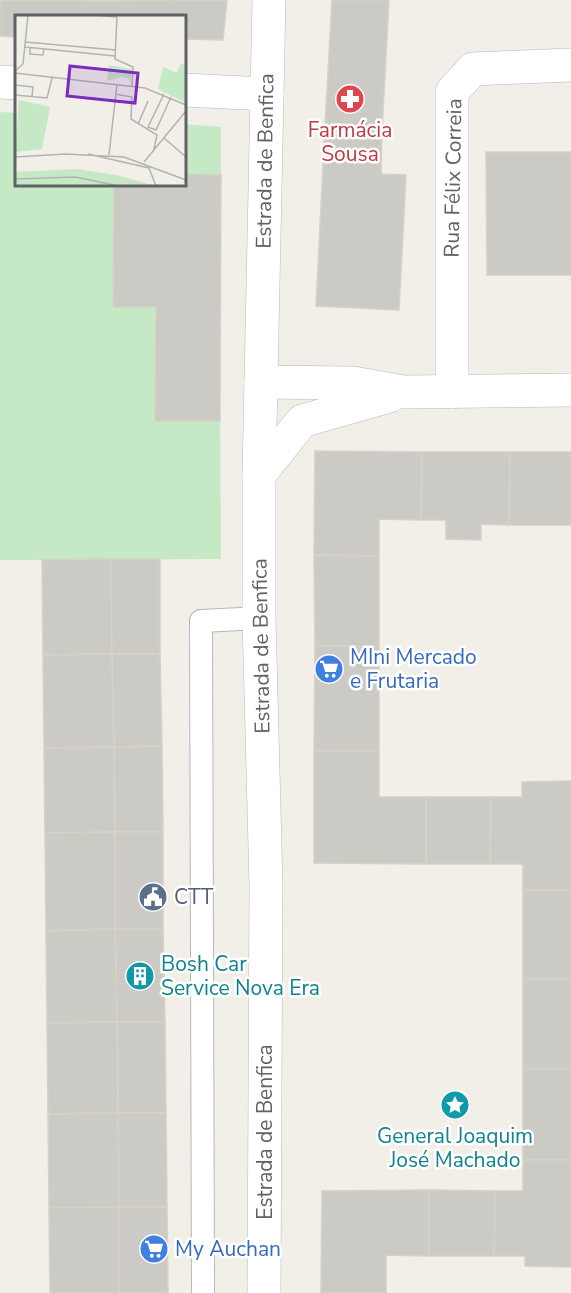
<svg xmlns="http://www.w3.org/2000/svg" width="571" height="1293" font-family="'Nunito Sans',sans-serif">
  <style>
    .green { fill: #c5e8c5 }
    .building { fill: #cccac5; stroke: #d6d1c6; stroke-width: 1.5 }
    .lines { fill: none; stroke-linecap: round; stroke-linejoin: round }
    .lane-casing { stroke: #b5b8bc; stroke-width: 24 }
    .street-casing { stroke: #b5b8bc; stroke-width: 34 }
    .secondary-casing { stroke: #b6babf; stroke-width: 34 }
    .lane { stroke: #fff; stroke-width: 22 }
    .street { stroke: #fff; stroke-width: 33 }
    .secondary { stroke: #fff; stroke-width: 33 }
    .labels { text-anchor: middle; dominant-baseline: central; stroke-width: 5; stroke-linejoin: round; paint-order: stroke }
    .health-label { font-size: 21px; fill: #be3a42; stroke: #fff }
    .street-label { font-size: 21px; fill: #5f6368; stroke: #fff }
    .shop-label { font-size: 21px; fill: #366cbe; stroke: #fff; text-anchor: start }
    .service-label { font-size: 21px; fill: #4e5e75; stroke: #fff; text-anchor: start }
    .culture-label { font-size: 21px; fill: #0d838f; stroke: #fff; text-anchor: start }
    .inset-road { fill: none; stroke: #b3b3b1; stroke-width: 1.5 }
    .view { fill: #7b2cbf; fill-opacity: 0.15; stroke: #7b2cbf; stroke-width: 3 }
    .inset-edge { fill: none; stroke: #5f6368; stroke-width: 3 }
  </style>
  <rect width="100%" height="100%" fill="#f1efe8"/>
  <!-- green -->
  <g class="green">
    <polygon points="0,112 16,113 16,184 114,185 113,306 156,307 220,421 221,559 0,560"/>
    <polygon points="184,124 221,127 221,175 185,174"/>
  </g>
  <!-- building -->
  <g class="building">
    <polygon points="0,0 105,1 227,0 223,40 184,39 184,16 16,16 16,37 0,36"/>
    <polygon points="332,0 389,0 382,130 325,127"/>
    <polygon points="325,127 382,130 381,174 406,175 399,310 316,306"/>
    <polygon points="486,152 571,152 571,275 487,275"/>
    <polygon points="184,174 221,175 220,421 155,421 156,307 113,307 114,184 184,184"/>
    <polygon points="315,451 422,452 421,520 379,519 379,556 314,555"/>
    <polygon points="422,452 510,452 509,525 481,524 481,540 446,539 446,520 421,520"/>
    <polygon points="510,452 571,452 571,525 509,525"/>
    <polygon points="314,555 379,556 379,646 315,646"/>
    <polygon points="111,559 112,654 43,655 42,560"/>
    <polygon points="111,559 160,559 160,654 112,654"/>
    <polygon points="315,646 379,646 379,751 314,751"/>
    <polygon points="112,654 114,747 44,748 43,655"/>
    <polygon points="112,654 160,654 162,746 114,747"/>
    <polygon points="162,746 163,832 115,832 114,747"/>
    <polygon points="114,747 115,832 45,833 44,748"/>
    <polygon points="314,751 379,751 379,797 426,797 426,864 314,863"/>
    <polygon points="571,781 571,890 523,890 523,864 490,864 491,797 522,797 522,782"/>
    <polygon points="426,797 491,797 490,864 426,864"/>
    <rect x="115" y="832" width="48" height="97"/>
    <polygon points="115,832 115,929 46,931 45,833"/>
    <rect x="523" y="890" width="48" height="89"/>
    <polygon points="115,929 163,929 165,1022 117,1022"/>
    <polygon points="115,929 117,1022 47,1023 46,931"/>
    <rect x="523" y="979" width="48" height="90"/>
    <polygon points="117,1022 165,1022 166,1113 118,1113"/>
    <polygon points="117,1022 118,1113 48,1114 47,1023"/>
    <rect x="523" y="1069" width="48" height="91"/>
    <polygon points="118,1113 166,1113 167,1207 119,1207"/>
    <polygon points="118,1113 119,1207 49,1208 48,1114"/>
    <polygon points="523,1160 571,1160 571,1267 525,1266 525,1256 494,1256 495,1191 523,1191"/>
    <polygon points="429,1190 429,1256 386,1255 386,1293 321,1293 322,1191"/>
    <polygon points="429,1190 495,1191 494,1256 429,1256"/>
    <polygon points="119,1207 167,1207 168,1293 119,1293"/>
    <polygon points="119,1207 119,1293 50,1293 49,1208"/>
  </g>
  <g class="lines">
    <!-- lane casing -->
    <g class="lane-casing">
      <polyline id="lane" points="203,1293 201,621 259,618"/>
    </g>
    <!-- street casing -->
    <g class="street-casing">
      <g id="street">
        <polyline points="0,82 16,83"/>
        <polyline points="184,90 267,94"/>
        <polyline points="261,382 353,383 404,392 571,390"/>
        <polyline points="452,392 452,92 473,69 571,65"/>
        <polyline points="259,475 302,421 390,396"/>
      </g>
    </g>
    <!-- secondary casing -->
    <g class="secondary-casing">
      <polyline id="secondary" points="264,1293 266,885 259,618 259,475 269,0"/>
    </g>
    <!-- lane -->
    <use href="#lane" class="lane"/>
    <!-- street -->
    <use href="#street" class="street"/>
    <!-- secondary -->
    <use href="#secondary" class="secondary"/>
  </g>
  <!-- icons -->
  <defs>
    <g id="pharmacy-disc" transform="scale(1.5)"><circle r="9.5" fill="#e0444e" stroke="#fff"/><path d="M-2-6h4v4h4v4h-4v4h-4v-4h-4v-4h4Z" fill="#fff"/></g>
    <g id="supermarket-disc" transform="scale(1.5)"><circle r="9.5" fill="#3f7fe0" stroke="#fff"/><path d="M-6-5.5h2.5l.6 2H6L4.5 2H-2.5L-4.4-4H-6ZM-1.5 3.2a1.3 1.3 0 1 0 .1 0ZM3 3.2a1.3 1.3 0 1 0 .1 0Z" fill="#fff"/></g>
    <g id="civic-disc" transform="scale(1.5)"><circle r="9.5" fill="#5c6f8a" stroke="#fff"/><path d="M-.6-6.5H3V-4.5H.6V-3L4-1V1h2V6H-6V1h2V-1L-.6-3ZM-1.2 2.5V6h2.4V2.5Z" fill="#fff"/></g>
    <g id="building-disc" transform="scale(1.5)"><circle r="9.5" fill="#0f9aa8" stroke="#fff"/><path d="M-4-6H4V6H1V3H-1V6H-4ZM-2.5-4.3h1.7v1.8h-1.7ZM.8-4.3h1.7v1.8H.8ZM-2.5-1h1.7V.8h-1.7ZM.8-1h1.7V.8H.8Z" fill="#fff"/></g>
    <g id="sight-disc" transform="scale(1.5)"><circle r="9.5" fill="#0f9aa8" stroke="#fff"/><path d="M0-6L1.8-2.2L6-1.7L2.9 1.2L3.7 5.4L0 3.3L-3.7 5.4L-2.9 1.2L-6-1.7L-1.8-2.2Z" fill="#fff"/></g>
  </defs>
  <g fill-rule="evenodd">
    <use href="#pharmacy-disc" x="350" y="99"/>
    <use href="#supermarket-disc" x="329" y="669"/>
    <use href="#civic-disc" x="153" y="897"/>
    <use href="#building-disc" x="140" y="976"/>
    <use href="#sight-disc" x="455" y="1105"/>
    <use href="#supermarket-disc" x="154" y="1249"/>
  </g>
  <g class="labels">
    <!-- health labels -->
    <g class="health-label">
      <text x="350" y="130">Farmácia<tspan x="350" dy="24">Sousa</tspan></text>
    </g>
    <!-- street labels -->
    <g class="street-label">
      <text transform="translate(265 161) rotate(-89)">Estrada de Benfica</text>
      <text transform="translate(453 178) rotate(-89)">Rua Félix Correia</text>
      <text transform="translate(261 646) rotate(-91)">Estrada de Benfica</text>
      <text transform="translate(265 1132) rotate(-90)">Estrada de Benfica</text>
    </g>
    <!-- shop labels -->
    <g class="shop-label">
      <text x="350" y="657">MIni Mercado<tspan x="350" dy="24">e Frutaria</tspan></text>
      <text x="175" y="1249">My Auchan</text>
    </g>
    <!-- service labels -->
    <g class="service-label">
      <text x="174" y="897">CTT</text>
    </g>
    <!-- culture labels -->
    <g class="culture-label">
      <text x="161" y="964">Bosh Car<tspan x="161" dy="24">Service Nova Era</tspan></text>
      <text x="455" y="1136" text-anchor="middle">General Joaquim<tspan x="455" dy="24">José Machado</tspan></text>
    </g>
  </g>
  <!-- overview -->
  <g transform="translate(15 15)">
    <rect width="171" height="171" fill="#f1efe8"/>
    <path d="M166 48 171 50V88L143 74 148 52 162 58ZM94 50 117 54 115 69 113 63 107 62 92 66ZM4 85 35 92 27 134 0 137ZM61 154 101 160 141 171H0V157Z" fill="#c5e8c5"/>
    <path class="inset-road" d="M78 0 102 2 100 44 118 52 117 71M10 27 101 35M10 32 100 41M15 33V39L28 40 29 34M0 56 8 49 13 0M0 58 130 73 171 90M0 70 18 72 17 82M100 79 117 82 116 104 142 120 139 134M149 79 133 112 141 115 156 82M0 80 32 83 37 63M123 109 133 86M149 123 171 142M73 139 134 153 141 171M94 140 102 69M0 142 50 139 109 142 171 165M129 147 171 96M0 164 60 162 104 171"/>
    <path class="view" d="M55 51 123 58 120 88 52 81Z"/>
    <rect width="171" height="171" class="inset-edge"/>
  </g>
</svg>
